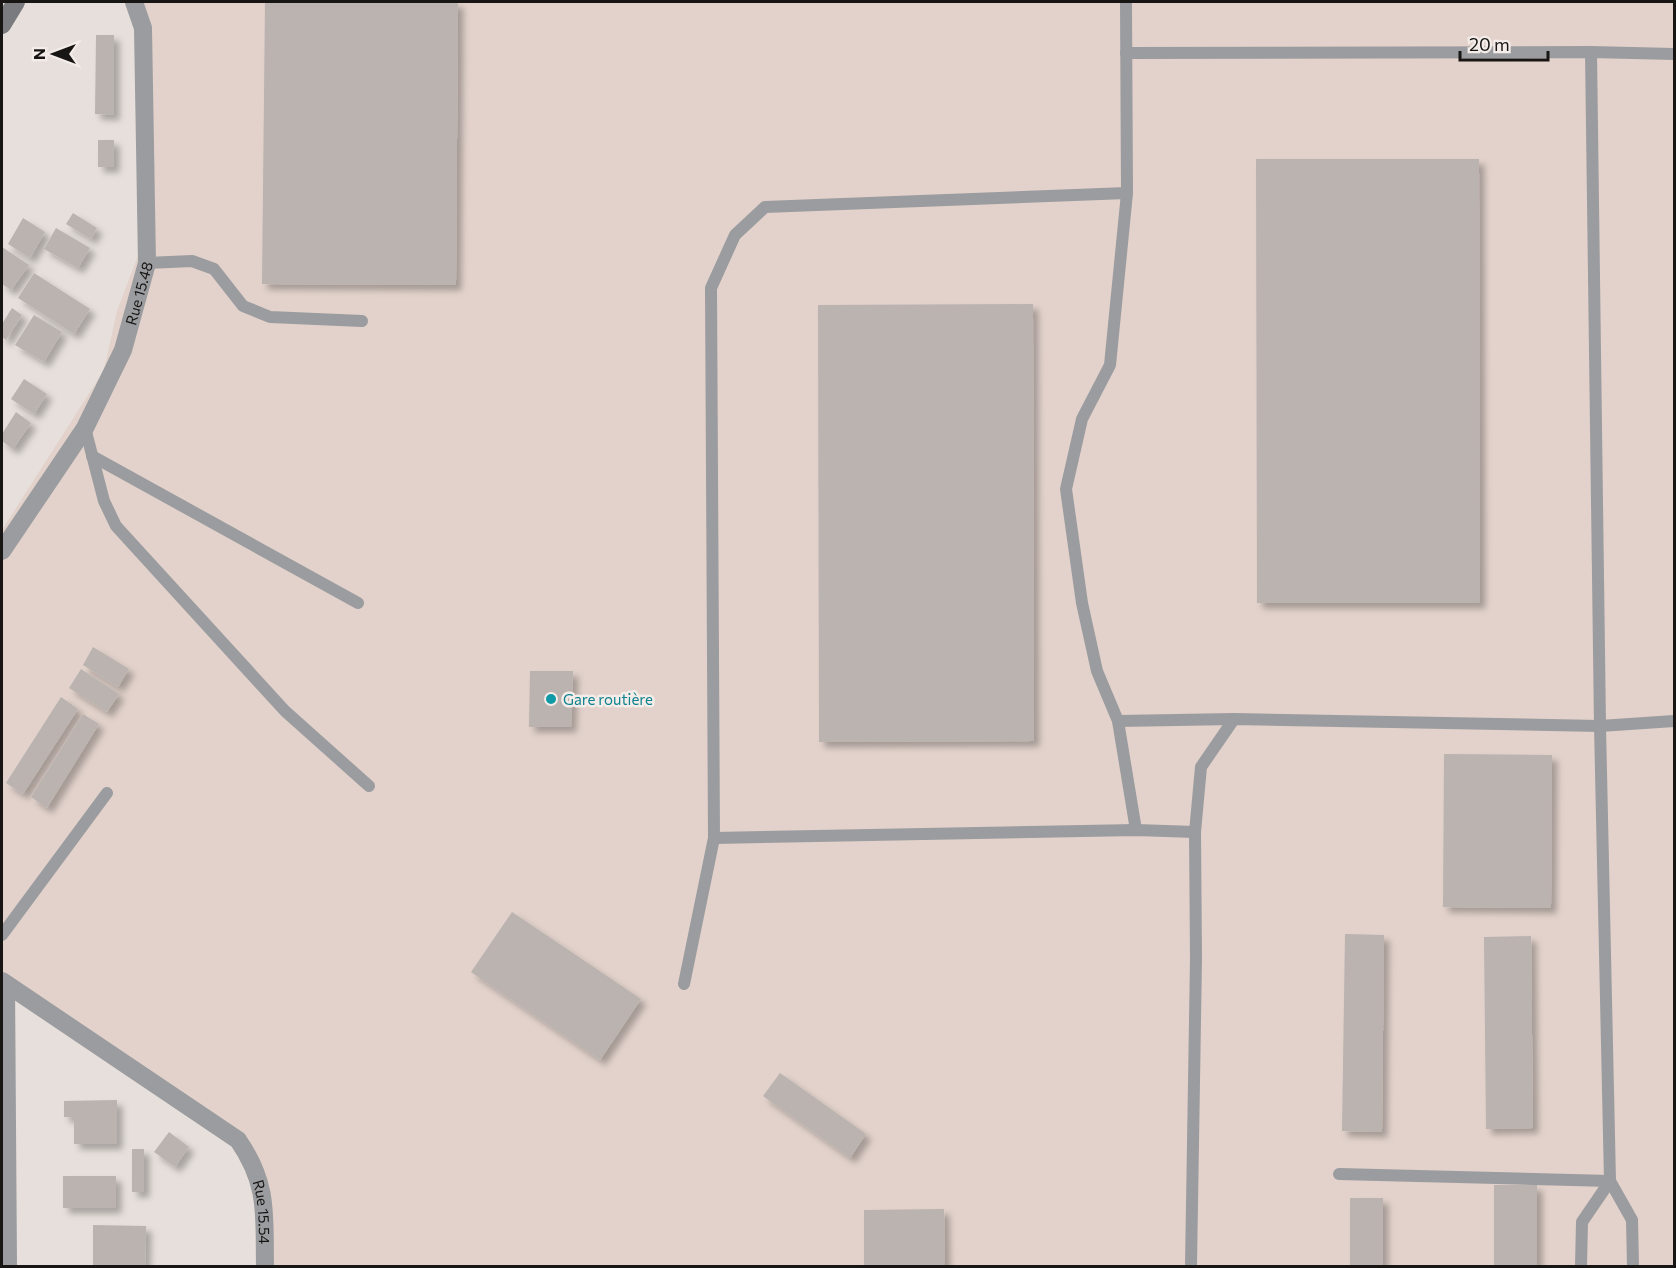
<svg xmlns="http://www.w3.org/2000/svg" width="1676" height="1268" font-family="Commissioner,sans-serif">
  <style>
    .built { fill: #e2d2cb }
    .building { fill: #bab3b0; filter: url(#shadow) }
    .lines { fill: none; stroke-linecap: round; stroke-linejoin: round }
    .service { stroke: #9b9c9f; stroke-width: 12 }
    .minor { stroke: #9b9c9f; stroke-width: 18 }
    .secondary { stroke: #7a7b7f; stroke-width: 18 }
    .culture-dot { fill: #0f9aa8; stroke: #f3ece8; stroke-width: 2 }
    .labels { text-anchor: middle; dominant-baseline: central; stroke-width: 5; stroke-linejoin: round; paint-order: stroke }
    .street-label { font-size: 15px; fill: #181614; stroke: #f3ece8 }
    .culture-label { font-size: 15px; fill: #0d838f; stroke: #f3ece8; text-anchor: start }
  </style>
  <defs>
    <filter id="shadow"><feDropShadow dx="5.5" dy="5.5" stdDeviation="3" flood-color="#0004"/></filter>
  </defs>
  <rect width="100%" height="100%" fill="#e6dfdb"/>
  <!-- built -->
  <polygon class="built" points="128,2 1674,2 1674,1266 265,1266 251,1159 2,981 2,530 104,370 117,311 141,248 138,32"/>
  <!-- building -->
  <g class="building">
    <polygon points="265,2 458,2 456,285 262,284"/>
    <polygon points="96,35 114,35 114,115 95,114"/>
    <rect x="98" y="140" width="16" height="27"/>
    <polygon points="1256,159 1479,159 1480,603 1257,603"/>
    <polygon points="73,213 97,228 91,239 66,224"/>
    <polygon points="23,218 45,232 30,258 8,244"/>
    <polygon points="56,228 90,248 78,268 44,249"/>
    <polygon points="2,247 29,265 11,290 2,284"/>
    <polygon points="34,273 90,309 74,334 18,298"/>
    <polygon points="1033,304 1034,741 819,742 818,305"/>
    <polygon points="12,308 22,315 6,340 2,337 2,324"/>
    <polygon points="34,315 62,332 44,362 15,345"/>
    <polygon points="24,379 47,394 34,414 11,399"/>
    <polygon points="16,412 31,423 13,449 2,441 2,434"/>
    <polygon points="93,647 129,669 118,687 83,665"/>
    <polygon points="81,669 119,694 107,712 69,688"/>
    <polygon points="530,671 573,671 571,727 529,727"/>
    <polygon points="61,697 78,709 23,794 6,783"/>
    <polygon points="83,714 99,724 47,808 31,797"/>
    <polygon points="1444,754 1552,755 1551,908 1443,907"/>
    <polygon points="512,912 641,999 600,1060 471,972"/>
    <polygon points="1345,934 1384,935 1382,1132 1342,1131"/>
    <polygon points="1531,936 1533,1128 1486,1129 1484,937"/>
    <polygon points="780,1073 866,1134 850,1158 763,1096"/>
    <polygon points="117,1100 117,1144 74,1144 74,1117 64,1117 64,1101"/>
    <polygon points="169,1132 189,1147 175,1167 154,1152"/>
    <rect x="132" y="1149" width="12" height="43"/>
    <rect x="63" y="1176" width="53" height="32"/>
    <rect x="1494" y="1185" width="43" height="81"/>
    <rect x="1350" y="1198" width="33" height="68"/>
    <polygon points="944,1209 945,1266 864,1266 864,1210"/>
    <polygon points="93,1225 146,1226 145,1266 93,1266"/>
  </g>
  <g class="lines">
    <!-- service -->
    <g class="service">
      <polyline points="1126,2 1127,193 1110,365 1082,419 1066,489 1082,603 1097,671 1118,721 1136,830"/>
      <polyline points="1591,52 1600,726 1610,1181 1632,1220 1633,1266"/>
      <polyline points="1126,53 1591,52 1674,54"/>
      <polyline points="147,263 192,261 214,269 243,306 270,317 362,321"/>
      <polyline points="85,428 104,501 116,526 285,711 369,786"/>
      <polyline points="92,456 358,603"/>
      <polyline points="1118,721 1234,719 1600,726 1674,721"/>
      <polyline points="714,838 1136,830 1195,832"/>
      <polyline points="2,935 107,793"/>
      <polyline points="684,984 714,838 711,288 735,235 765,207 1127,193"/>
      <polyline points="1339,1174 1610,1181"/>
      <polyline points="1191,1266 1196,959 1195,832 1201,767 1234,719"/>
      <polyline points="1581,1266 1582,1222 1610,1181"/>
    </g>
    <!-- minor -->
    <g class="minor">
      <path id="s1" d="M2 551 85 428 123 350 147 263 143 28 134 2"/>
      <path id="s2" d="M2 981 238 1140C269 1185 264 1215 265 1266"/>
      <polyline points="6,984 8,1266"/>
    </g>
    <!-- secondary -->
    <polyline class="secondary" points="2,25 16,2"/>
  </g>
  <!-- markers -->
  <circle class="culture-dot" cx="551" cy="699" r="6"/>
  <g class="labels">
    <!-- street labels -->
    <g class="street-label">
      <text stroke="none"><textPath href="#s1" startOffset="294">Rue 15.48</textPath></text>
      <text stroke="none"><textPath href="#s2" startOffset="362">Rue 15.54</textPath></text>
    </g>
    <!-- culture labels -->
    <g class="culture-label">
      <text x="563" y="699">Gare routière</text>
    </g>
  </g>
  <!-- border -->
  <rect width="1676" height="1268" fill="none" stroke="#181614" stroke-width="6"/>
  <!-- north arrow -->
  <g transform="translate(54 54) rotate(270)" stroke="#f3ece8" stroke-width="4.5" paint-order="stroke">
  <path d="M0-4.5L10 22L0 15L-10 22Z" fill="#181614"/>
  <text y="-9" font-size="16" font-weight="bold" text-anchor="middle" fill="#181614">N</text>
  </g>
  <!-- scale -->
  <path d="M1460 51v9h88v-9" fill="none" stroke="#181614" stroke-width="3"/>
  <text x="1469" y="51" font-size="18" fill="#181614" stroke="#f3ece8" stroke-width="4.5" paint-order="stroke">20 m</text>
</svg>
